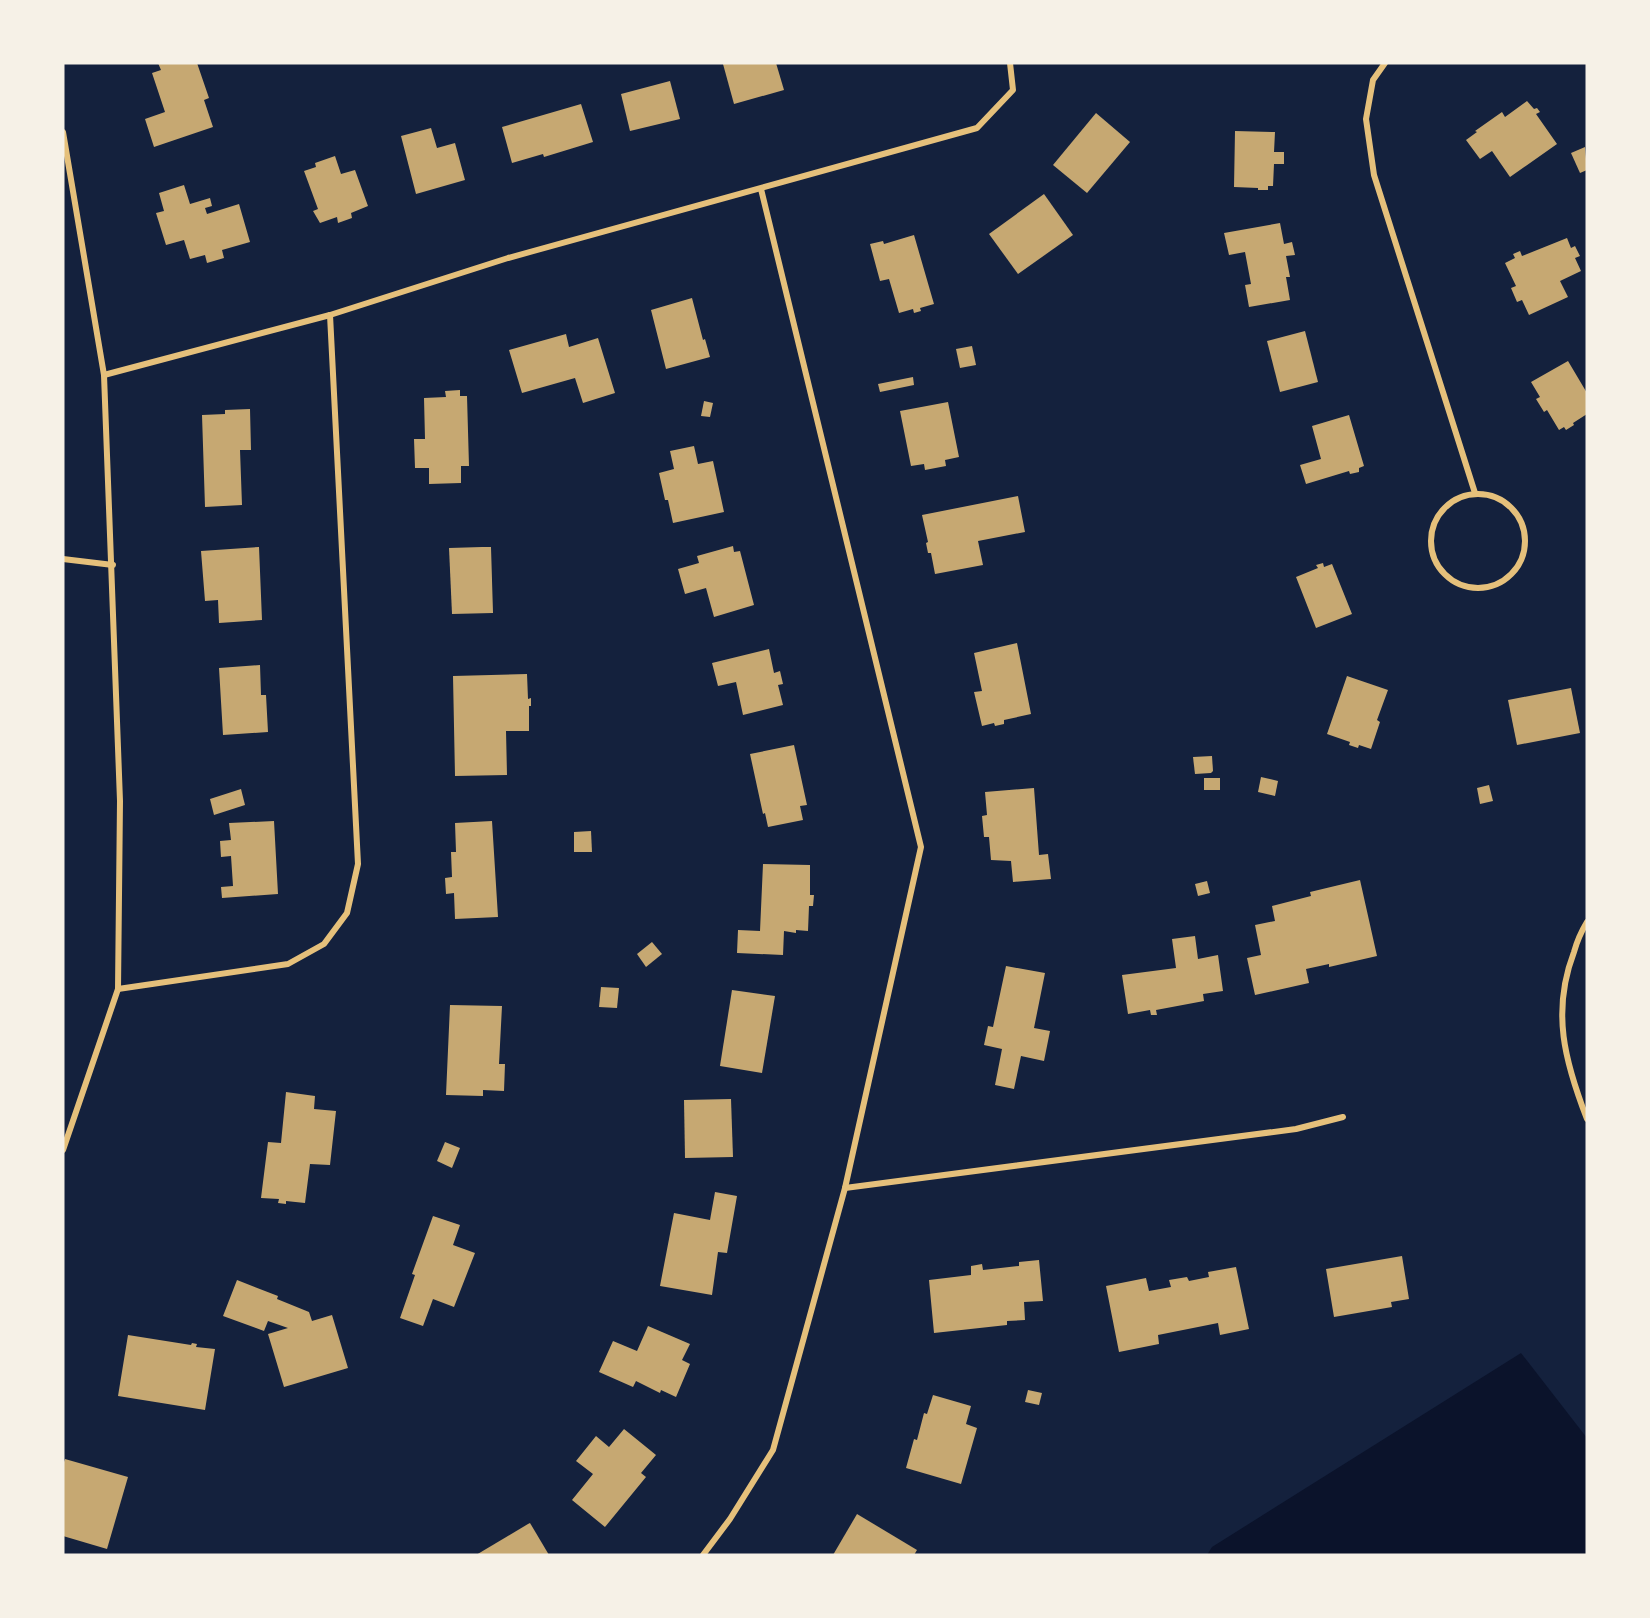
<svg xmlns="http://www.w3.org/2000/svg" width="1650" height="1618" font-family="'PT Sans',sans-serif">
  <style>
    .water { fill: #0b132b }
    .building { fill: #c6a872 }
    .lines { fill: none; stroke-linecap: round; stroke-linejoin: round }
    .minor { stroke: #e5c07b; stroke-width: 6 }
  </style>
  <rect width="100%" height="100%" fill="#14213d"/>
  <!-- water -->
  <polygon class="water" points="1521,1353 1587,1438 1587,1555 1207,1555 1212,1547"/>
  <!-- building -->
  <g class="building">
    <polygon points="158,63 197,63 209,98 204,100 213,127 154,147 145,119 165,112 152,73 161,70"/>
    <polygon points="729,63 776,63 784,90 734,104 723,64"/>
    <polygon points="670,81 680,119 630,131 621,94"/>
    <polygon points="1527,101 1534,109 1537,108 1540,112 1536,114 1557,144 1510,177 1492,151 1480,159 1466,140 1477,132 1475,131 1502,112 1505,117"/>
    <polygon points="581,104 593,142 544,157 543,154 512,163 502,127"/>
    <polygon points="1096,113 1130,142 1087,193 1053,165"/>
    <polygon points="431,128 437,148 455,143 465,180 416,194 401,136"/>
    <polygon points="1235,131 1275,132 1274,152 1284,152 1284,164 1274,164 1273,186 1268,186 1268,190 1258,190 1258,188 1234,187"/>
    <polygon points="1585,147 1587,170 1580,173 1571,153"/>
    <polygon points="335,156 341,174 355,170 368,206 351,213 352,218 338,223 337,217 320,223 313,211 318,209 304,171 316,167 315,163"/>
    <polygon points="184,185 190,204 210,198 212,206 205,208 207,214 239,204 250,242 222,250 224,258 207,263 205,255 190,259 184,240 166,245 156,213 164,211 159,193"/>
    <polygon points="1044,194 1073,235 1018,274 989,234"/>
    <polygon points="1280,223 1284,244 1292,242 1295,255 1286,256 1290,277 1286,277 1290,300 1249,307 1245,285 1251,284 1245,252 1229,255 1224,233"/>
    <polygon points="914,235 934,304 920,308 921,311 914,313 913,309 899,313 889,279 880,281 870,244 883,241 884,244"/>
    <polygon points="1567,238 1571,248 1575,246 1580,256 1575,258 1581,271 1560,281 1568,297 1529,315 1522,300 1517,302 1511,288 1516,286 1505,263 1515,258 1513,254 1520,251 1522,256"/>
    <polygon points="692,298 703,340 705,339 710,357 666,369 651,310"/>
    <polygon points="1305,331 1318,382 1280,392 1267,341"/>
    <polygon points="566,334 569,347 598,338 615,393 583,403 575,378 522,393 509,350"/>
    <polygon points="972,346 976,365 960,368 956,349"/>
    <polygon points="1568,361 1587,393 1587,414 1573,423 1574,425 1566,430 1564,427 1559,430 1547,410 1544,412 1536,399 1540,397 1531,382"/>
    <polygon points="913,377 914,385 880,392 878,384"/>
    <polygon points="460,390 460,396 467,396 469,466 461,466 461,483 429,484 429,468 415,468 414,439 425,439 424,398 446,397 445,391"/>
    <polygon points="704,401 713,403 710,417 701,416"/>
    <polygon points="948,402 959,457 945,460 946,466 925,470 924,464 911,466 900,411"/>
    <polygon points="250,409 251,450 240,450 242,505 205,507 202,415 225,414 225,410"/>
    <polygon points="1349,415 1364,466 1359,468 1359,472 1350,474 1349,471 1306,484 1300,465 1321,459 1312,426"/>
    <polygon points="694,446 698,464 713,461 724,512 673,523 668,500 665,500 659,473 674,469 670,451"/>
    <polygon points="1018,496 1025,532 978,541 983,565 935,574 931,553 928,553 926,543 928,542 922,515"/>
    <polygon points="733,546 734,552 740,551 754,605 714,617 706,588 685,594 678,569 699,563 697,556"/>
    <polygon points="259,547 262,620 219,623 218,600 205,601 201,551"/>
    <polygon points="482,547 491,547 493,613 452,614 449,548"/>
    <polygon points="1323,563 1324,567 1332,564 1352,614 1316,628 1296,577 1318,568 1316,565"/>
    <polygon points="1017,643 1031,714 1004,720 1004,724 995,726 994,723 982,726 974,692 982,691 974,653"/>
    <polygon points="769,649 774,673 780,671 783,684 778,685 783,705 743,715 736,682 718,686 712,663"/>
    <polygon points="260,665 261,695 266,695 268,732 223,735 219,668"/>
    <polygon points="527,674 528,699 531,698 531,706 529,706 529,731 506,731 507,775 455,776 453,676"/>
    <polygon points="1347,676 1388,690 1377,720 1380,722 1371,749 1359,745 1358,748 1349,745 1350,742 1327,734"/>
    <polygon points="1571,688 1580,733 1517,745 1508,700"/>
    <polygon points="794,745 807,805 800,806 803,820 768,827 765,813 763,814 750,754"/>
    <polygon points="1212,756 1213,771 1211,773 1195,774 1193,757"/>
    <polygon points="1261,777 1278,781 1275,796 1258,792"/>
    <rect x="1204" y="778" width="16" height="12"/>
    <polygon points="1489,785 1493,801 1480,804 1477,788"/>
    <polygon points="1034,788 1039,855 1048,854 1051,879 1013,882 1011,861 991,860 989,837 984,837 982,816 987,815 985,792"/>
    <polygon points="241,789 245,805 214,815 210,799"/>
    <polygon points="274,821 278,894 222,898 221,887 233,886 231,856 221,857 220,841 231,840 229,823"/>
    <polygon points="492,821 498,917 455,919 454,893 446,894 445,878 452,877 451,852 456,852 455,823"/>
    <polygon points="591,831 592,852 574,852 574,832"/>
    <polygon points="763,864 810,865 810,895 814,895 813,906 809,906 808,931 796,930 796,933 784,931 783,955 737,953 738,930 760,931"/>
    <polygon points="1360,880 1377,956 1329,967 1329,964 1306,969 1309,983 1255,995 1247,958 1261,955 1255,925 1275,921 1272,906 1311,896 1310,892"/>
    <polygon points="1207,881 1210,893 1198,896 1195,884"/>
    <polygon points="1195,936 1198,959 1218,955 1223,991 1203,994 1204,1001 1156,1010 1157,1015 1151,1015 1150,1010 1128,1014 1122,975 1176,968 1172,939"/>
    <polygon points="652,942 662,954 646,967 637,954"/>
    <polygon points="1006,966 1045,973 1034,1028 1050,1031 1044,1061 1021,1056 1014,1089 995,1085 1002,1049 984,1045 988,1026 993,1027"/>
    <polygon points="601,987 619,988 617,1008 599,1007"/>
    <polygon points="732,990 775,996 762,1073 720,1066"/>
    <polygon points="450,1005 502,1006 499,1064 505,1064 504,1091 483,1090 483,1096 446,1095"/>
    <polygon points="286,1092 315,1096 314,1109 336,1111 330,1165 310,1164 305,1203 286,1201 286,1204 278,1203 279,1199 261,1198 268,1142 281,1143"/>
    <polygon points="731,1099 733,1157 685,1158 684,1100"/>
    <polygon points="445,1142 460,1148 452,1168 437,1161"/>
    <polygon points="715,1192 737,1196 727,1253 718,1252 712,1295 660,1286 674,1213 710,1220"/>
    <polygon points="433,1216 460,1225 453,1245 475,1253 454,1307 433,1299 423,1326 400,1318 415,1275 412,1274"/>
    <polygon points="1402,1256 1409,1299 1391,1302 1392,1307 1334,1317 1326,1269"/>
    <polygon points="1039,1260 1043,1301 1024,1302 1025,1320 1007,1321 1007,1325 934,1333 929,1280 971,1275 971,1266 982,1264 983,1270 1019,1266 1019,1262"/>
    <polygon points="1236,1267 1249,1329 1220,1335 1218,1323 1158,1335 1159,1344 1119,1352 1106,1286 1146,1278 1149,1291 1171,1287 1169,1280 1187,1277 1189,1281 1209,1277 1208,1272"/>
    <polygon points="237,1280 278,1296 277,1299 309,1312 312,1321 332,1315 348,1368 284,1387 268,1334 288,1328 268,1321 264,1331 223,1316"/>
    <polygon points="648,1326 690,1344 682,1360 690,1364 676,1397 661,1390 660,1393 636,1381 633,1387 599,1372 613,1341 637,1351"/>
    <polygon points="128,1335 191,1345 192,1343 197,1344 196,1347 215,1349 205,1410 118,1396"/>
    <polygon points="1028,1390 1042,1393 1039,1405 1025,1402"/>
    <polygon points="933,1395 971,1406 966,1424 977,1428 961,1484 906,1468 914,1439 917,1440 924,1413 927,1414"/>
    <polygon points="624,1429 656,1455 641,1473 646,1477 605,1527 572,1500 593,1474 576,1461 596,1436 609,1447"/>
    <polygon points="65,1459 128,1477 107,1549 63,1536 63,1465"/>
    <polygon points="857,1514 917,1550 914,1555 833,1555"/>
    <polygon points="530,1523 549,1555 476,1555 528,1524"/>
  </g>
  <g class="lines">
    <!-- minor -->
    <g class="minor">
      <polyline points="1385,63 1373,80 1366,119 1374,175 1475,493"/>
      <polyline points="63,132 104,375 120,801 118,989 63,1150"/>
      <polyline points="104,375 330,315 508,258 977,128 1013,90 1010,63"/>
      <circle cx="1478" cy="541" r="47"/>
      <polyline points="63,559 113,565"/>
      <path d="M1587 922C1581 932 1577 941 1574 952 1551 1012 1565 1062 1587 1119"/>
      <polyline points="118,989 288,964 324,944 347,913 358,864 330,315"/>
      <polyline points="845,1188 1296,1129 1343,1117"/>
      <polyline points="703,1555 730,1519 773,1450 845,1188 921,847 761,189"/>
    </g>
  </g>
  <!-- border -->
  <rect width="1650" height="1618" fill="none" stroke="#f6f1e7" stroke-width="129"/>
</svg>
